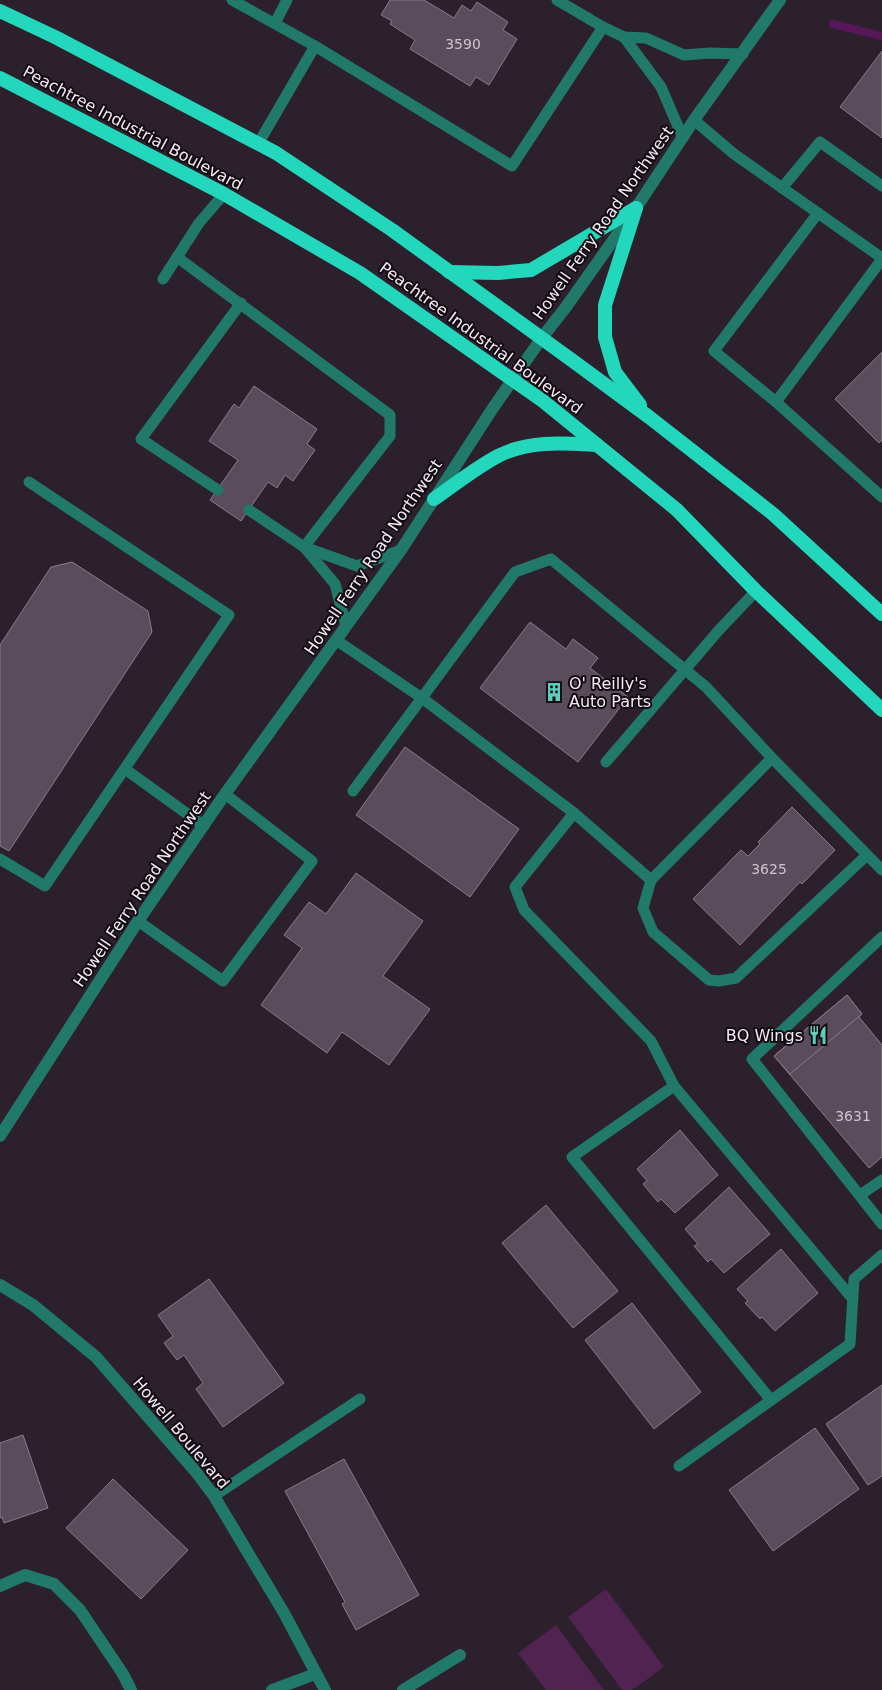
<svg xmlns="http://www.w3.org/2000/svg" width="882" height="1690" font-family="'DejaVu Sans',sans-serif">
  <style>
    .green { fill: #502350 }
    .lines { fill: none; stroke-linecap: round; stroke-linejoin: round }
    .stream { stroke: #58175a; stroke-width: 8 }
    .building { fill: #5b4c5b; stroke: #8a7a8a }
    .service { stroke: #21796a; stroke-width: 11 }
    .minor { stroke: #21796a; stroke-width: 12 }
    .tertiary { stroke: #21796a; stroke-width: 12 }
    .trunk { stroke: #22d7bc; stroke-width: 14 }
    .labels { text-anchor: middle; dominant-baseline: central; stroke-width: 4; stroke-linejoin: round; paint-order: stroke }
    .number-label { font-size: 14px; fill: #cec3ce }
    .street-label { font-size: 16px; fill: #f4ebf4; stroke: #120c12 }
    .poi-label { font-size: 16px; fill: #f4ebf4; stroke: #120c12; text-anchor: start }
  </style>
  <rect width="100%" height="100%" fill="#2d202d"/>
  <!-- green -->
  <g class="green">
    <polygon points="606,1589 664,1667 632,1690 622,1690 568,1617"/>
    <polygon points="556,1625 604,1690 546,1690 518,1653"/>
  </g>
  <g class="lines">
    <!-- stream -->
    <polyline class="stream" points="833,24 882,36"/>
  </g>
  <!-- building -->
  <g class="building">
    <polygon points="390,0 424,0 454,18 462,5 471,11 477,2 508,22 503,30 517,39 489,85 476,77 470,86 410,49 415,40 390,24 392,21 381,15"/>
    <polygon points="882,51 882,138 840,107"/>
    <polygon points="882,352 882,440 879,443 835,399"/>
    <polygon points="254,386 317,429 307,444 315,450 293,481 285,475 277,488 268,482 241,521 210,500 238,460 209,441 234,404 239,408"/>
    <polygon points="72,562 148,611 152,632 9,851 0,846 0,645 51,567"/>
    <polygon points="530,622 566,649 573,639 598,658 590,668 628,697 578,762 480,688"/>
    <polygon points="405,747 519,829 470,897 356,815"/>
    <polygon points="792,807 835,850 802,884 800,882 740,945 693,899 741,850 748,856 760,844 758,842"/>
    <polygon points="356,873 423,921 383,976 430,1009 389,1065 342,1032 327,1053 261,1005 302,948 284,935 309,902 326,914"/>
    <polygon points="847,995 862,1014 859,1017 882,1045 882,1157 869,1168 774,1056"/>
    <polygon points="847,995 862,1014 790,1074 774,1056"/>
    <polygon points="680,1130 718,1175 675,1213 661,1199 658,1202 643,1184 647,1181 637,1169"/>
    <polygon points="729,1187 770,1234 724,1273 711,1259 708,1262 694,1246 698,1244 685,1229"/>
    <polygon points="546,1205 618,1291 573,1328 502,1243"/>
    <polygon points="781,1249 818,1293 775,1331 762,1317 760,1319 745,1303 748,1301 737,1289"/>
    <polygon points="209,1279 284,1383 223,1427 196,1389 203,1383 184,1355 177,1360 164,1343 173,1336 158,1315"/>
    <polygon points="632,1303 701,1392 654,1429 585,1340"/>
    <polygon points="882,1385 882,1476 868,1485 826,1424"/>
    <polygon points="815,1428 859,1489 773,1551 729,1490"/>
    <polygon points="23,1435 48,1508 4,1523 2,1517 0,1518 0,1443"/>
    <polygon points="344,1459 419,1595 356,1630 342,1604 345,1602 285,1491"/>
    <polygon points="113,1479 188,1550 141,1599 66,1528"/>
  </g>
  <g class="lines">
    <!-- service -->
    <g class="service">
      <polyline points="232,0 315,46 258,144"/>
      <polyline points="275,23 287,0"/>
      <polyline points="603,27 624,37 646,38 684,55 710,53 743,54"/>
      <polyline points="624,37 661,87 683,138"/>
      <polyline points="315,46 512,166 603,27 557,0"/>
      <polyline points="694,120 734,154 882,258"/>
      <polyline points="782,188 820,142 882,186"/>
      <polyline points="818,213 714,351 776,402 882,259"/>
      <polyline points="177,257 390,415 390,436 304,547"/>
      <polyline points="163,279 199,223 224,194"/>
      <polyline points="776,402 882,497"/>
      <polyline points="218,490 141,439 241,303"/>
      <polyline points="249,510 304,547 357,566 401,550"/>
      <polyline points="305,548 335,584 346,626"/>
      <polyline points="336,640 422,698 574,813"/>
      <polyline points="772,758 882,870"/>
      <polyline points="606,762 719,630 756,591"/>
      <polyline points="125,769 204,826"/>
      <polyline points="353,791 515,572 551,559 706,687 772,758 651,880 574,813 515,887 524,910 651,1041 674,1086"/>
      <polyline points="0,859 45,886 229,615 29,482"/>
      <polyline points="651,880 643,908 653,932 709,980 719,981 736,978 867,855"/>
      <polyline points="138,921 223,981 312,861 225,794"/>
      <polyline points="882,937 752,1059 882,1224"/>
      <polyline points="860,1195 882,1180"/>
      <polyline points="771,1400 572,1157 674,1086 852,1298"/>
      <polyline points="679,1466 850,1344 854,1279 882,1255"/>
      <polyline points="214,1496 360,1399"/>
    </g>
    <!-- minor -->
    <g class="minor">
      <polyline points="0,1285 33,1305 96,1357 196,1472 214,1496 284,1613 325,1690"/>
      <polyline points="0,1586 25,1575 54,1584 80,1610 123,1674 131,1690"/>
      <polyline points="272,1690 315,1674"/>
      <polyline points="403,1690 460,1655"/>
    </g>
    <!-- tertiary -->
    <polyline class="tertiary" points="0,1136 138,921 225,794 401,550 493,408 541,339 566,307 636,208 694,120 780,0"/>
    <!-- trunk -->
    <g class="trunk">
      <polyline points="0,11 55,37 276,153 392,230 573,361 649,417 773,514 882,614"/>
      <polyline points="0,78 224,194 360,273 543,401 677,510 756,591 882,710"/>
      <polyline points="636,208 605,305 605,337 615,372 640,405"/>
      <polyline points="449,272 498,273 531,270 636,208"/>
      <path d="M434 499C454 485 477 467 498 456 529 440 564 443 597 445"/>
    </g>
  </g>
  <!-- icons -->
  <defs>
    <g id="building-bare" transform="scale(1.5)"><path d="M-4-6H4V6H1V3H-1V6H-4ZM-2.5-4.3h1.7v1.8h-1.7ZM.8-4.3h1.7v1.8H.8ZM-2.5-1h1.7V.8h-1.7ZM.8-1h1.7V.8H.8Z" fill="#5dceb9" stroke="#120c12" stroke-width="2.5" paint-order="stroke"/></g>
    <g id="restaurant-bare" transform="scale(1.5)"><path d="M-5-6h1v4h1v-4h1v4h1v-4h1v5L-1.5 .5V6h-2V.5L-5-1ZM5-6V6H3V1.5H1.5Q1.5-4 5-6Z" fill="#5dceb9" stroke="#120c12" stroke-width="2.5" paint-order="stroke"/></g>
  </defs>
  <g fill-rule="evenodd">
    <use href="#building-bare" x="554" y="692"/>
    <use href="#restaurant-bare" x="818" y="1035"/>
  </g>
  <g class="labels">
    <!-- number labels -->
    <g class="number-label">
      <text x="463" y="44">3590</text>
      <text x="769" y="869">3625</text>
      <text x="853" y="1116">3631</text>
    </g>
    <!-- street labels -->
    <g class="street-label">
      <text transform="translate(133 128) rotate(28)">Peachtree Industrial Boulevard</text>
      <text transform="translate(603 223) rotate(-55)">Howell Ferry Road Northwest</text>
      <text transform="translate(481 338) rotate(36)">Peachtree Industrial Boulevard</text>
      <text transform="translate(373 557) rotate(-56)">Howell Ferry Road Northwest</text>
      <text transform="translate(142 889) rotate(-56)">Howell Ferry Road Northwest</text>
      <text transform="translate(181 1433) rotate(50)">Howell Boulevard</text>
    </g>
    <!-- poi labels -->
    <g class="poi-label">
      <text x="569" y="683">O' Reilly's<tspan x="569" dy="18">Auto Parts</tspan></text>
      <text x="803" y="1035" text-anchor="end">BQ Wings</text>
    </g>
  </g>
</svg>
